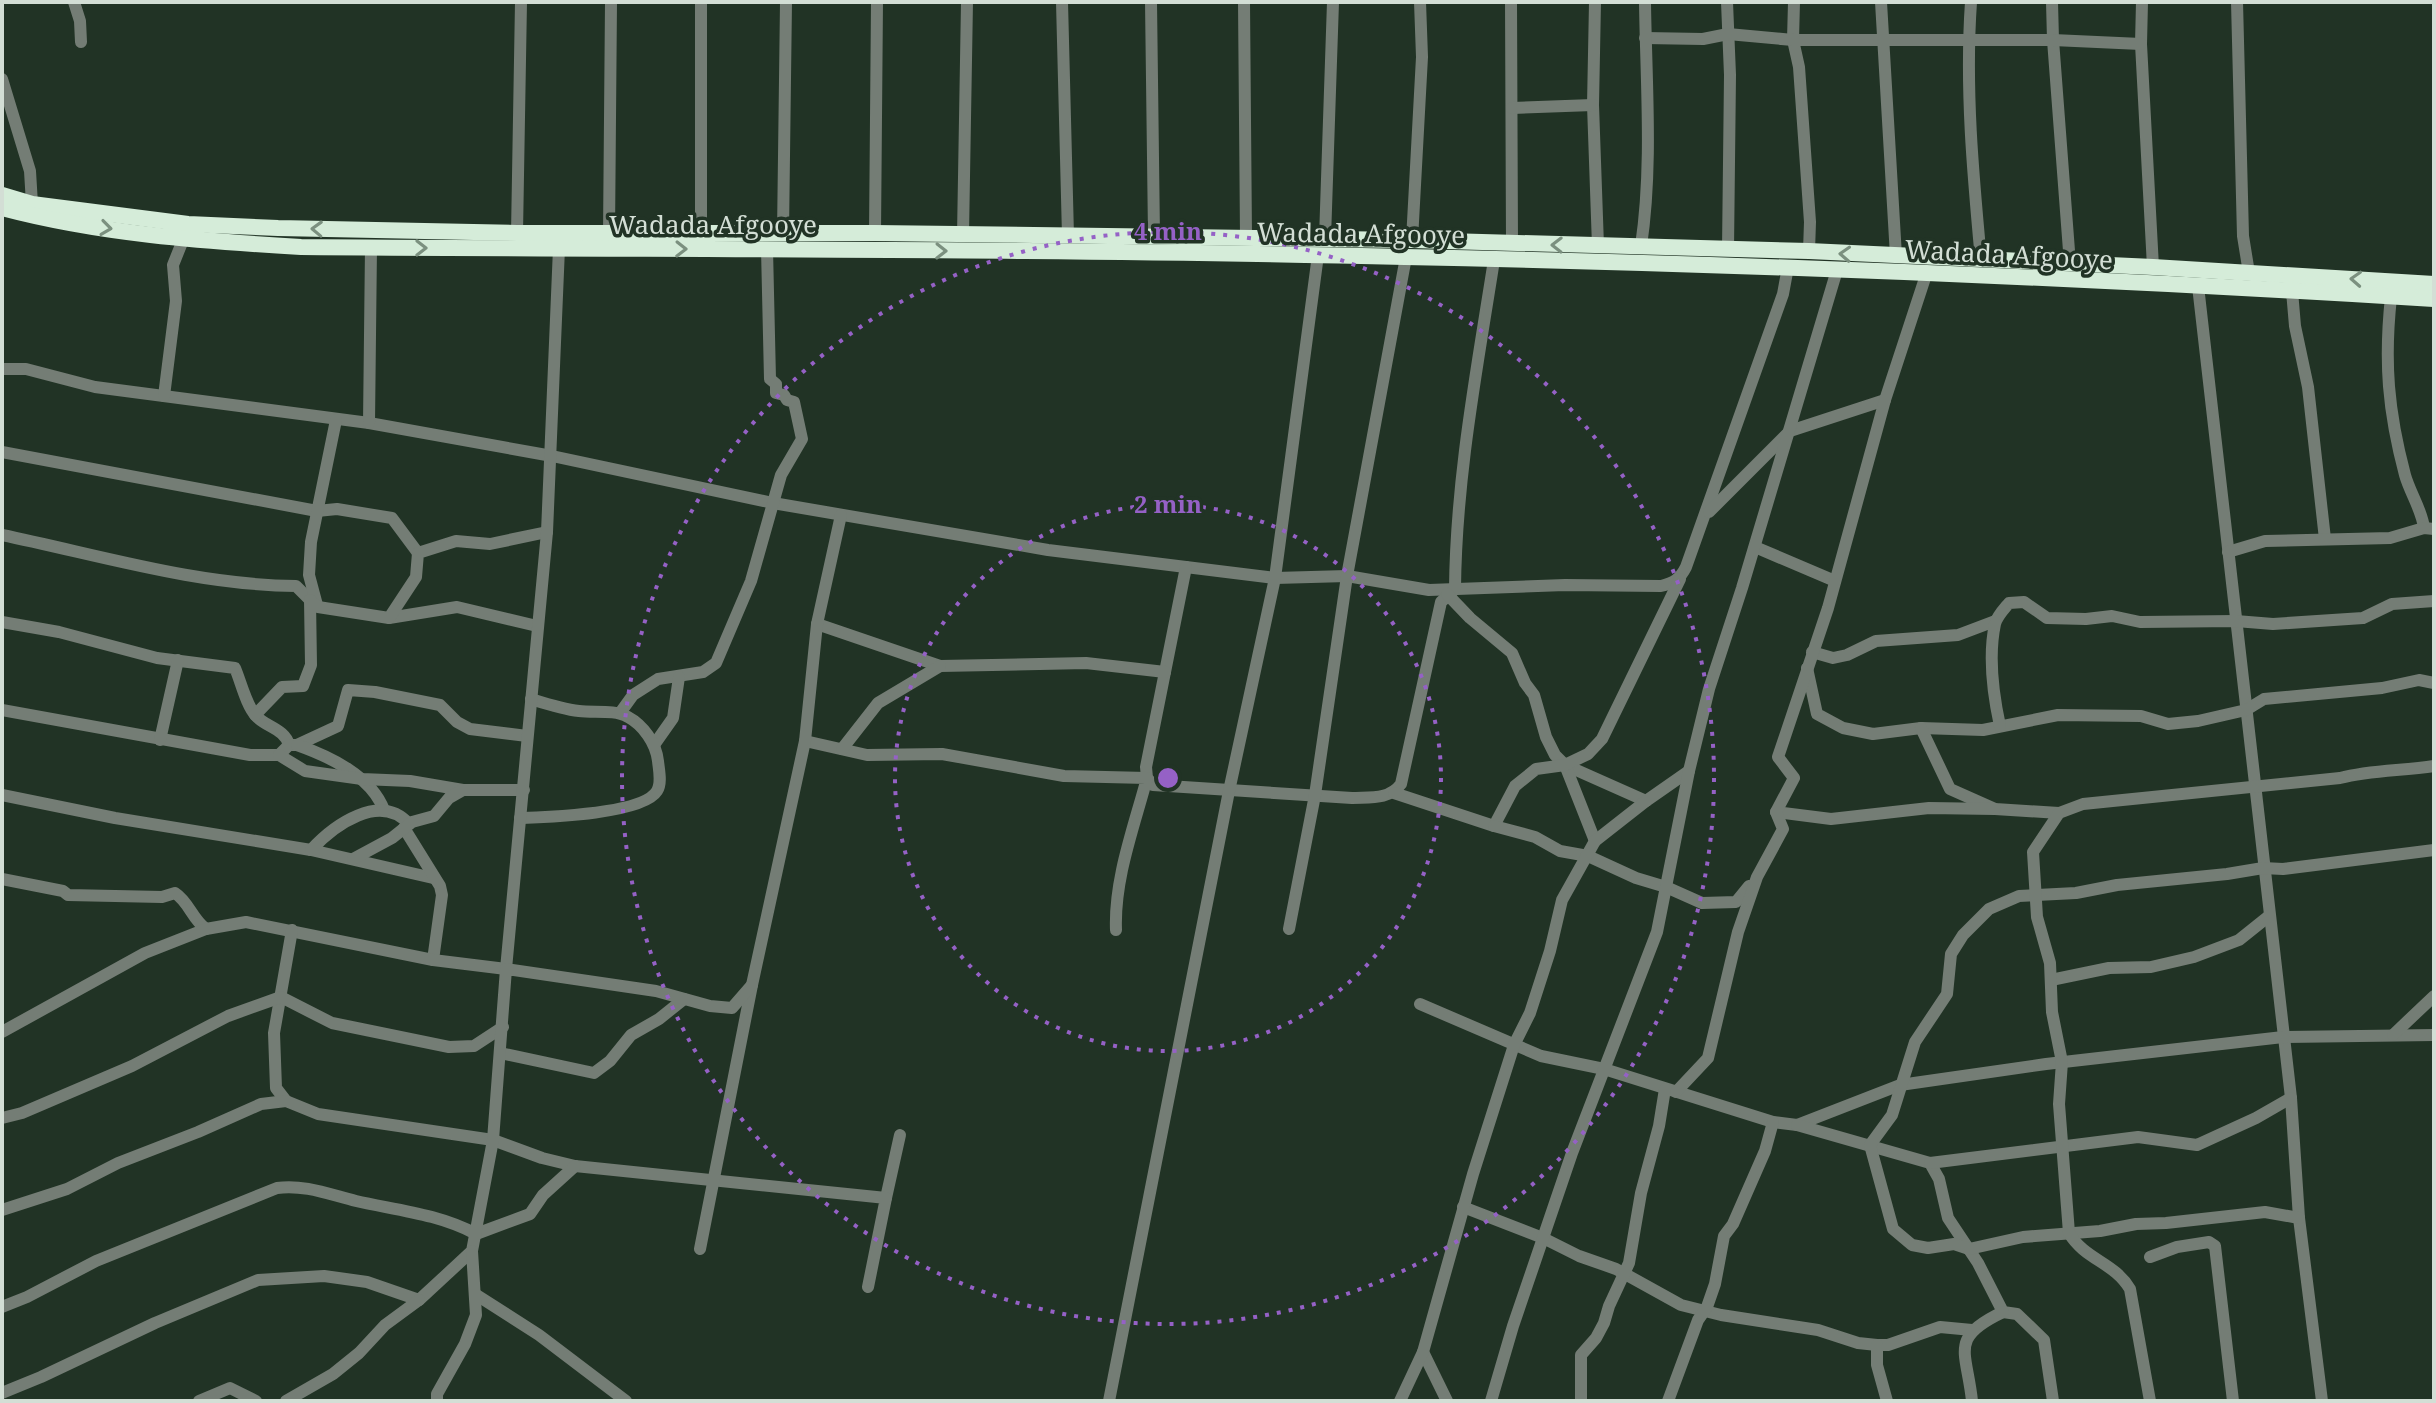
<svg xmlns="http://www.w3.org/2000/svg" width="2436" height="1403" font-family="'Noto Serif',serif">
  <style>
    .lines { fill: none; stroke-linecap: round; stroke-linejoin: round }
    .minor { stroke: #747d75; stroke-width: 12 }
    .highway { stroke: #d5ecd9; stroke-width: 16 }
    .oneway { stroke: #7b907f }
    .ring { fill: none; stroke: #9561c6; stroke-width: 4; stroke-dasharray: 4 8 }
    .labels { text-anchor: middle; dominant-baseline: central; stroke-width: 7; stroke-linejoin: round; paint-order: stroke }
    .street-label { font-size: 26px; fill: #d3ded5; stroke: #213325 }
    .centre { fill: #9561c6; stroke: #213325; stroke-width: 4 }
    .ring-label { font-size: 24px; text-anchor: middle; font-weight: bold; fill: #9561c6; stroke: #213325; stroke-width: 7; stroke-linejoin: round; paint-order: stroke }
  </style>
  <rect width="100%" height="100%" fill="#213325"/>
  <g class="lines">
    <!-- minor -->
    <g class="minor">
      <polyline points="74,2 80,21 81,42"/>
      <polyline points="701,2 701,233"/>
      <polyline points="1062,2 1068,236"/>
      <polyline points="1151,2 1154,236"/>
      <polyline points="1244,2 1246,237"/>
      <polyline points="1511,2 1512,244"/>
      <polyline points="1595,2 1593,105 1598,246"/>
      <polyline points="1727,2 1730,75 1728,249"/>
      <polyline points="1794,2 1793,40 1799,67 1810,222 1809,251"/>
      <polyline points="1881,2 1896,256"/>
      <path d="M1971 2C1965 88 1973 174 1981 260"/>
      <polyline points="2052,2 2053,40 2070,264"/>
      <polyline points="2142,2 2141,44 2153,267"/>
      <polyline points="2237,2 2243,236 2249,273"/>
      <polyline points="1645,38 1703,39 1728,34 1793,40 2053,40 2141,44"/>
      <polyline points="2,79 30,171 32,204"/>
      <polyline points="1512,108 1593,105"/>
      <polyline points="517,233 521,2"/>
      <polyline points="783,233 786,2"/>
      <polyline points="875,233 877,2"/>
      <polyline points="609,234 611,2"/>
      <polyline points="963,235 967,2"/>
      <polyline points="1325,238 1333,2"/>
      <polyline points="1412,240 1422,57 1420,2"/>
      <path d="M1641 246C1653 166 1646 82 1645 2"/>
      <polyline points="2198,286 2291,1098 2299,1218 2322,1401"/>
      <polyline points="2292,291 2295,326 2308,387 2325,539"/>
      <path d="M2391 297C2384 362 2388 411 2405 475 2410 493 2422 510 2424 528"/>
      <path d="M2 369H26L95 387 369 423 552 456 773 503 1048 550 1275 578 1347 576 1429 590 1565 585 1661 586C1674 583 1680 579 1686 567L1783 294 1788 267"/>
      <polyline points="164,396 176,301 173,265 183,240"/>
      <polyline points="369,423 371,247"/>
      <polyline points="2,452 317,511 337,509 392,518 418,553"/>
      <polyline points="1709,512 1790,431 1885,400"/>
      <path d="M2 535C99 555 196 585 296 586L310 600"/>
      <polyline points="1755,547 1835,581"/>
      <polyline points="2228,552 2265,541 2390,538 2424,528 2434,529"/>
      <path d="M1186 567 1146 767 1147 778 1153 785 1352 798C1370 797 1389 800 1401 784L1441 602 1455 589C1456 478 1477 369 1494 260"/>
      <polyline points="1447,594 1470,618 1512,653 1525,683 1534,695 1546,737 1555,755 1565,765 1646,801"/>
      <polyline points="317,605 309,575 311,542 336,420"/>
      <polyline points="389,618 457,607 537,626"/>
      <path d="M2 622 59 632 157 658 235 668C241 682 246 705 256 716 266 727 285 729 289 745H297L338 726 348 690 375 692 440 705 457 722 470 729 527 736"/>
      <polyline points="817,624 940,666 1086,663 1165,672"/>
      <polyline points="1812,652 1833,658 1847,655 1876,641 1958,635 1995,621"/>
      <polyline points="1807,668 1817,714 1843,728 1873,734 1921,728 1983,730 2058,715 2141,716 2168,724 2198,721 2246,710 2264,699 2382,688 2419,680 2434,683"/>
      <polyline points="2,710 250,755 279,755 289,745"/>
      <polyline points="620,713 633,695 658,679 703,672 716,663 751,581 781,475 802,439 794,402 787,400 784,395 776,393 776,384 770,379 767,249"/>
      <polyline points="255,715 282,687 303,686 311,665 310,600 318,607 389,618 416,577 418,553 456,541 490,544 547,532"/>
      <path d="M2000 726C1993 694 1988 657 1995 624 1997 616 2004 609 2009 603L2024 602 2047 618 2086 619 2112 616 2140 622 2236 621 2273 624 2363 618 2392 604 2434 601"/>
      <polyline points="1921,728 1950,789 1995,809 2059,813"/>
      <polyline points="160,740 178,660"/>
      <path d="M805 741 867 755 942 754 1064 776 1147 778C1134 827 1114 879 1116 930"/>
      <path d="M297 745C331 757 371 776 384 810"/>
      <polyline points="654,745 673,718 679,677"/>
      <polyline points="842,749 878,703 940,666"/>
      <polyline points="279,755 305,771 362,779 410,781 463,790"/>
      <polyline points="1565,765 1595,841"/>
      <polyline points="1394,793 1494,826 1515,786 1536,769 1565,765 1588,754 1602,739 1680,579"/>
      <polyline points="2,795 115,818 311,850 433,878"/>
      <polyline points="1776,812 1831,819 1929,808 1995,809"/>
      <path d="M520 818C547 817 643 814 657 791 662 783 659 771 658 761 656 743 643 725 628 717 614 709 594 713 579 711 562 709 547 704 531 699"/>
      <polyline points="1494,826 1535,837 1560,851 1588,856 1636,878 1666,887 1702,903 1736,902 1749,886"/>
      <polyline points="404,828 440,886 442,895 433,960"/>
      <path d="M311 850C334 825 380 792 409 824"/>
      <polyline points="353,859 392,838 412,822 434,816 449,798 463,790 524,790"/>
      <path d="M2 879 63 891 68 895 162 897 175 893C189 902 192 919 206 929"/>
      <polyline points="1289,929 1315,795 1347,576 1406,257"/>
      <polyline points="2051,980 2109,968 2151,967 2194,957 2239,940 2269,916"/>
      <polyline points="1420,1004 1541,1056 1604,1069 1773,1122 1797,1125 1900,1085 2046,1064 2283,1037 2434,1035"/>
      <polyline points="2,1032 145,953 206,929 246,922 433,960 506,969 547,532 559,248"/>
      <polyline points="2393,1035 2434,996"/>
      <polyline points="500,1053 594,1073 610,1061 631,1035 659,1019 684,999"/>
      <polyline points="1676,1092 1708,1058 1738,932 1757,877 1783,829 1776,812 1794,778 1778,757 1828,608 1885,400 1926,275"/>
      <polyline points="286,1101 276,1088 274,1033 292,930"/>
      <polyline points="2,1118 22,1113 132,1066 228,1016 281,997 332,1023 449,1047 474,1046 503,1027"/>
      <polyline points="1797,1125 1930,1163 1939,1179 1948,1218 1978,1263 2003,1312 2017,1314 2044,1340 2053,1401"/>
      <polyline points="1930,1163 2138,1137 2197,1145 2256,1118 2291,1098"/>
      <polyline points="886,1198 900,1135"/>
      <polyline points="1463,1207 1543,1238 1579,1256 1616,1269 1681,1305 1721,1315 1818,1330 1858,1343 1877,1345 1888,1345 1940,1327 1972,1330"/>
      <polyline points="2,1210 67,1189 118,1163 198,1132 261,1104 286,1101 318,1114 493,1140 542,1158 575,1166 886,1198 868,1287"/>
      <polyline points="2299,1218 2265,1212 2166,1223 2136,1224 2100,1231 2023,1237 1969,1249 1954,1244 1928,1248 1912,1245 1893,1229 1870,1145 1892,1115 1915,1042 1947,994 1951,954 1963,935 1989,909 2019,896 2076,893 2117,885 2227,874 2263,868 2283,869 2434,850"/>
      <polyline points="700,1249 752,985 805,741 817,624 841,515"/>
      <polyline points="2150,1257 2177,1247 2209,1242 2215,1246 2233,1401"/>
      <polyline points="475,1294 539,1335 626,1401"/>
      <path d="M2 1307 27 1297 96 1261 277 1188C304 1184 331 1195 356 1201 396 1210 439 1214 476 1234L530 1214 543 1195 575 1166"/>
      <polyline points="1877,1345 1877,1365 1887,1401"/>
      <polyline points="1423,1352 1447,1401"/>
      <polyline points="2,1393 41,1377 155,1323 258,1280 324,1276 367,1282 419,1300 472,1251 493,1140 506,969 656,991 710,1006 732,1008 752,985"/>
      <polyline points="199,1401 230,1388 256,1401"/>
      <polyline points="286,1401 333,1374 359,1353 385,1325 419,1300"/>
      <polyline points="437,1401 437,1394 465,1344 476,1315 472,1251"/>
      <polyline points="1109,1401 1229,791 1275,578 1318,255"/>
      <polyline points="1400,1401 1423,1352 1473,1174 1514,1045 1530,1013 1550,951 1562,900 1595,841 1646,801 1689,771"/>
      <polyline points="1491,1401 1513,1326 1572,1153 1657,932 1689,771 1709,689 1742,588 1837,270"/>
      <polyline points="1581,1401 1581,1355 1596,1338 1604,1323 1609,1306 1629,1263 1641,1193 1659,1126 1665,1089"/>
      <polyline points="1668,1401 1698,1320 1707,1307 1715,1284 1724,1236 1733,1224 1765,1151 1773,1122"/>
      <path d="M1972 1401C1967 1351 1948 1338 2003 1312"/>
      <path d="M2150 1401 2130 1289C2114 1262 2085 1260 2069 1233L2059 1104 2062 1062 2052 1012 2050 963 2037 917 2033 852 2059 813 2083 804 2340 778C2371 770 2402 771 2434 766"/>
    </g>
    <!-- highway -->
    <g class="highway">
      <polyline points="2,195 32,204 188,224 278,228 517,233 875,233 1412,240 1809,251 2153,267 2434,284"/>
      <path d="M2 208C100 234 201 241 301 247 669 250 1037 248 1405 257 1749 264 2092 278 2434 299"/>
    </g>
  </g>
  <!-- one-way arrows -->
  <defs><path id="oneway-chevron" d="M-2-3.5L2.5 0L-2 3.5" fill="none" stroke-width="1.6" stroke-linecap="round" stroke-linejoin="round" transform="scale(2)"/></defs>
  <g class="oneway">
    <use href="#oneway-chevron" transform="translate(106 228) rotate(8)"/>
    <use href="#oneway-chevron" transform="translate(317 229) rotate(-178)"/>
    <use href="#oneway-chevron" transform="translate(1557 245) rotate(-179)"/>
    <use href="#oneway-chevron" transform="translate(421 248)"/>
    <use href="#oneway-chevron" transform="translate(681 249) rotate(1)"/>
    <use href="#oneway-chevron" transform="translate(941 251) rotate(1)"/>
    <use href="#oneway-chevron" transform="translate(1845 254) rotate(-177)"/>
    <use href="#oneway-chevron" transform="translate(2356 279) rotate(-177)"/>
  </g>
  <!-- distance rings -->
  <g class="ring">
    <circle cx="1168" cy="778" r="273"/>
    <circle cx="1168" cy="778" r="546"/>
  </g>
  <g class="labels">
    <!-- street labels -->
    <g class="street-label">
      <text x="713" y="224">Wadada Afgooye</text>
      <text transform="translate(1361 233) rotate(1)">Wadada Afgooye</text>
      <text transform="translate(2009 254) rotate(3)">Wadada Afgooye</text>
    </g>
  </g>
  <circle cx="1168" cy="778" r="12" class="centre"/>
  <g class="ring-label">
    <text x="1168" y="240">4 min</text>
    <text x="1168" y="513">2 min</text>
  </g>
  <!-- border -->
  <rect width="2436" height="1403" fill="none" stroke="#d3ded5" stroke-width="8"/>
</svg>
